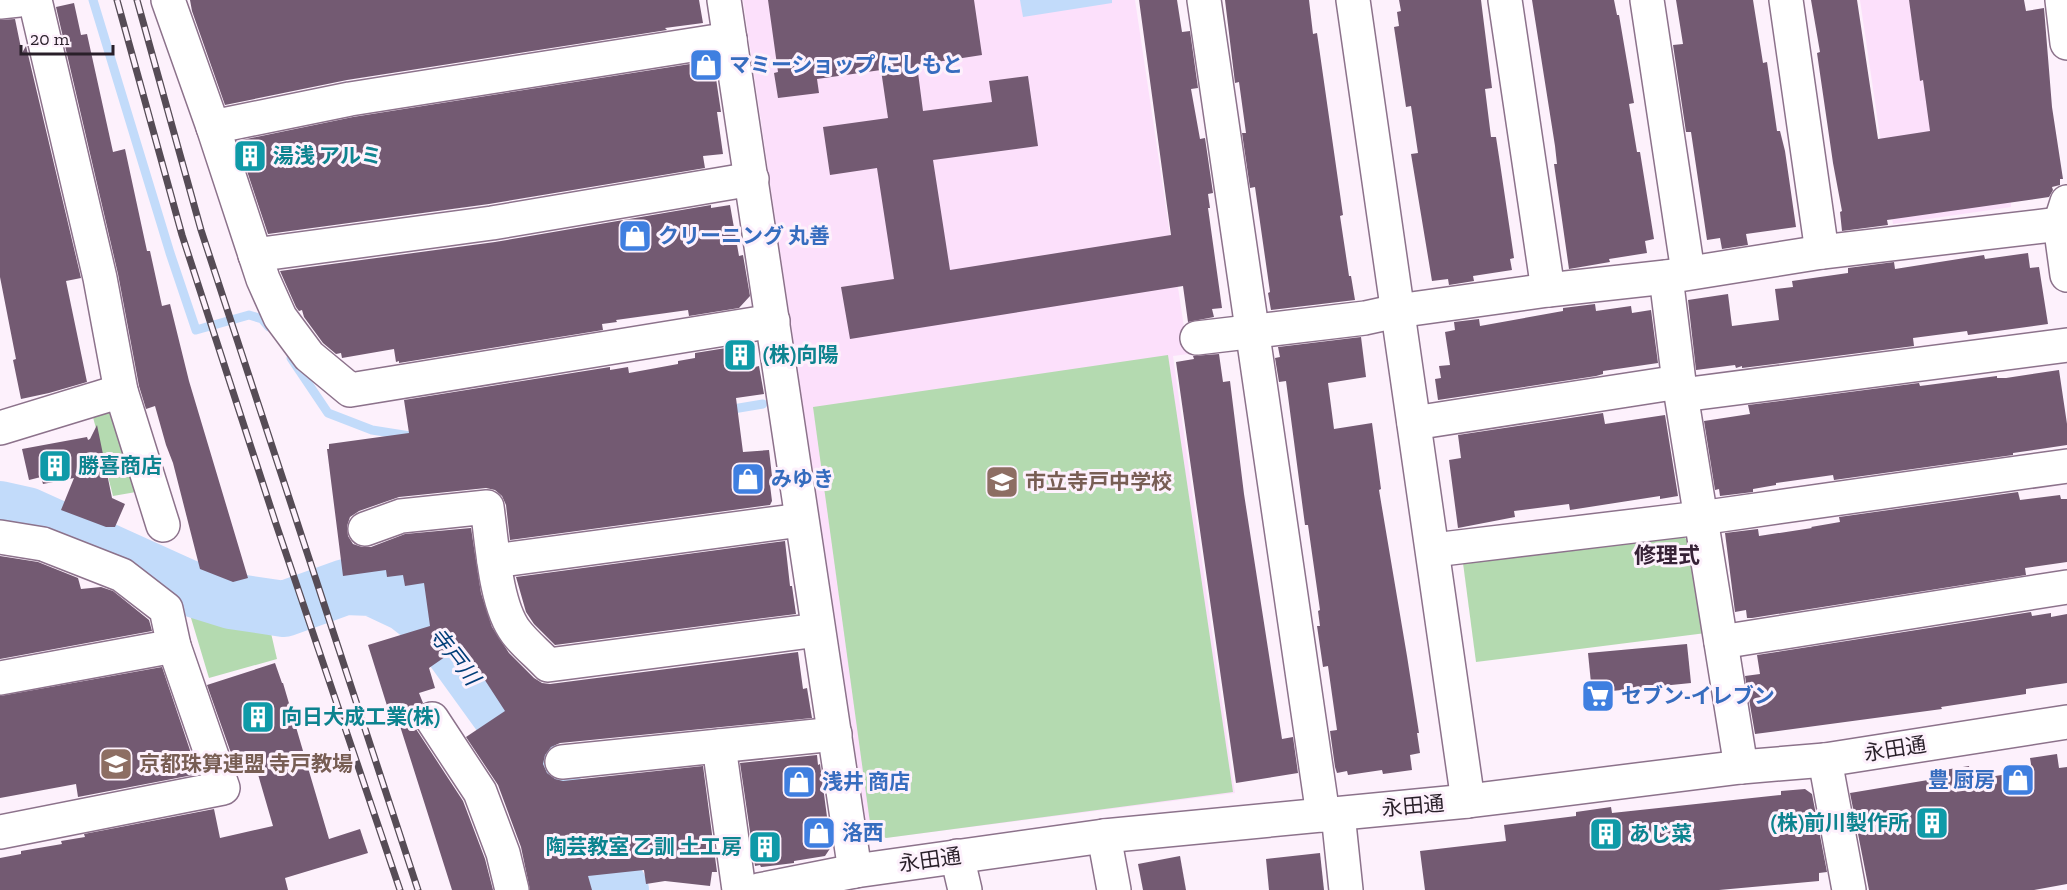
<svg xmlns="http://www.w3.org/2000/svg" width="2067" height="890" font-family="'Zilla Slab','Noto Sans JP',serif">
<rect width="100%" height="100%" fill="#fdf1fc"/>
<g fill="#fce0fb">
<path d="M743 0H1135L1188 354 1173 356 1235 793 885 838 867 828 797 366Z"/>
<path d="M1860 0H1990L2011 194V207L1893 224Z"/>
</g>
<g fill="#b4dab0">
<path d="M1168 355 1233 792 886 838 871 830 813 407Z"/>
<path d="M114 406 136 492 113 496 92 413Z"/>
<path d="M1677 533 1691 542 1706 633 1476 662 1463 563Z"/>
<path d="M185 598 229 615 268 620 277 659 209 678Z"/>
</g>
<path fill="#c2dbfa" d="M1020 0H1112V3L1023 17Z"/>
<g fill="none" stroke-linecap="round" stroke-linejoin="round">
<g stroke="#c2dbfa" stroke-width="9">
<path d="M93 0 170 253 196 330 249 315 262 319 269 327"/>
<path d="M291 358 328 413 372 430 410 436"/>
<path d="M727 410 763 404"/>
</g>
<path stroke="#c2dbfa" stroke-width="56" d="M0 509 27 515 186 587 231 601 284 609 345 587 372 588 406 604 438 629 573 816 607 865 621 890"/>
</g>
<g fill="#735a72">
<path d="M190 0H699L703 23 665 28 667 30 347 80 225 105 192 11Z"/>
<path d="M768 0H974L982 55 917 65 923 111 992 102 989 81 1028 76 1038 146 933 160 950 270 1171 235 1139 0H1177L1182 32 1190 31 1198 88 1191 89 1200 139 1205 138 1213 193 1208 194 1210 208H1208L1222 308 1212 309 1214 317 1188 322 1183 286 850 339 841 287 894 279 877 168 830 175 823 127 888 118 881 70 817 79 819 93 778 98 774 73 778 72Z"/>
<path d="M1225 0H1309L1313 34 1317 33 1343 215 1340 216 1349 276H1351L1355 300 1271 310 1268 293 1270 292 1255 187 1250 188 1242 133H1246L1239 82 1235 83Z"/>
<path d="M1399 0H1481L1492 88 1485 89 1491 137H1496L1501 170 1514 258 1510 259 1512 270 1473 276 1474 281 1449 285 1448 279 1432 281 1411 154 1418 153 1411 106 1406 107 1394 27 1399 26 1397 12 1401 11Z"/>
<path d="M1532 0H1614L1617 15H1619L1634 103 1629 104 1637 152H1640L1654 239 1645 241 1647 253 1609 259 1610 262 1569 269 1554 164H1557L1555 146Z"/>
<path d="M1676 0H1753L1763 63 1767 62 1777 131H1780L1785 151 1796 227 1746 234 1748 245 1722 249 1720 238 1707 240 1691 132H1686L1673 45 1683 44Z"/>
<path d="M1811 0H1857L1878 139 1930 131 1923 80 1920 81 1909 0H2024L2026 11 2044 8 2052 107 2063 179H2060V185L2052 187 2053 190 2049 197 1887 220 1888 225 1842 231 1840 212 1842 211 1833 163 1817 53 1820 52Z"/>
<path d="M74 3 81 35 87 34 113 152 125 149 147 251H150L162 306 170 304 189 381 248 578 233 582 200 569 173 463 166 445 155 406 146 409 139 386 118 274 56 7Z"/>
<path d="M15 19 22 53 26 46 81 278 66 281 87 382 49 393 21 399 13 360 16 359 0 277V20Z"/>
<path d="M709 61 714 65 721 112H717L723 154 703 156 705 168 489 204 268 234 237 141 353 117Z"/>
<path d="M711 205V208L730 205 739 256 743 255 750 296 739 308 689 316 688 310 616 320 617 322 602 324 603 330 399 363V361L396 362 394 349 342 358 341 353 336 354 323 343 304 317 302 310 299 311 296 307 280 271 495 242Z"/>
<path d="M2028 253 2030 268 2039 267 2048 324 1968 335 1967 331 1913 338 1914 346 1742 368V366L1736 368 1735 365 1696 370 1688 300 1728 294 1732 326 1779 320 1775 289 1793 287 1792 281 1848 273V268L1894 262 1895 269 1984 255 1985 259Z"/>
<path d="M1595 304 1596 311 1631 306 1632 313 1651 310 1658 363 1603 371V374L1596 376 1438 400 1435 379 1441 378 1439 366 1450 365 1445 332 1455 330 1454 322 1479 319 1480 326 1563 311V308Z"/>
<path d="M1361 337 1366 377 1328 383 1334 429 1372 423 1381 489 1379 490 1407 656 1419 733H1417L1420 753 1410 755 1412 770 1383 774 1382 770 1348 775 1347 771 1337 773 1335 767 1330 731 1337 730 1328 666 1323 667 1317 626H1320L1318 611 1320 610 1308 525H1305L1286 381 1279 382 1275 358 1280 357 1278 347Z"/>
<path d="M751 344 755 367 759 366 764 394 736 398 743 452 769 450 773 485H770L772 501 770 505 510 540 506 505 502 496 495 490 486 488 399 497 359 511 350 517 347 526 348 536 353 544 362 547H371L405 534 471 528 481 593 492 627 509 653 534 678 542 683 550 684 798 652 803 689 807 688 812 718 560 743 551 747 545 755 543 764 547 773 555 779 563 781 703 766 717 872H712L710 886 665 881 646 884 644 870 588 876 592 890H530L521 847 498 785 466 737 505 711 462 645 429 668 435 688 419 693 423 703 416 710 413 720 416 729 463 801 485 859 493 890H452L400 726 394 728 368 645 430 626 424 583 405 586 403 575 387 577 386 570 343 576 327 449H329V444L409 433 404 400 610 367V370L628 367 629 373 678 364V361L695 358V353Z"/>
<path d="M1219 354 1223 382 1230 381 1244 494 1282 739 1293 737 1298 773 1236 783 1176 362 1194 359 1193 356Z"/>
<path d="M2059 370 2067 424V445L2013 453V455L1834 480 1833 475 1776 483V485L1753 489V492L1720 496 1719 489 1715 490 1704 421 1750 414 1748 405 1919 383 1920 386 1997 376V378H2006Z"/>
<path d="M1603 413 1605 424 1665 415 1678 496 1660 499V496L1570 510 1569 504 1514 511 1515 517 1458 528 1449 460 1461 458 1458 435Z"/>
<path d="M97 425 112 498 125 504 115 527H106L61 510 74 478 43 484 41 477 29 480 22 449 87 437 88 440 90 439Z"/>
<path d="M2018 492 2020 500 2060 495 2061 499H2067V562L2025 568 2026 575 1752 618H1747L1746 610 1735 612 1725 533 1758 529 1759 536 1812 528 1811 527 1840 522 1839 517Z"/>
<path d="M785 541 790 586H792L796 614 555 645 534 624 526 612 516 577Z"/>
<path d="M0 556 38 562 78 578 81 589 101 587 113 591 149 620 152 631 0 659Z"/>
<path d="M2031 612 2032 616 2051 613V617L2067 614V683L2026 689V694L1941 707 1942 709 1755 734 1745 676 1760 674 1757 655Z"/>
<path d="M1687 644 1691 683 1592 693 1588 653Z"/>
<path d="M275 663 282 683H283L329 839 360 829 368 853 285 878 288 890H0V858L21 854V851L62 844 61 841 85 837 84 834 214 809 220 838 273 826 255 764 237 770 207 685Z"/>
<path d="M162 667 198 774 78 797 76 784 0 798V696Z"/>
<path d="M2057 754 2059 768 2067 767V884L2034 890H1869L1850 793 1946 777 1944 770 1969 766 1971 780 2032 770 2030 758Z"/>
<path d="M817 755 818 765 820 764 831 847 825 856 794 861V863L761 867 760 865 755 866 740 763Z"/>
<path d="M1805 789 1812 794 1827 872 1819 873V881L1719 890H1425L1420 851 1506 841 1504 825 1576 816V812L1611 807 1612 813 1781 795V791Z"/>
<path d="M1320 853 1324 890H1269L1266 859Z"/>
<path d="M1180 856 1186 890H1143L1138 864Z"/>
</g>
<g fill="none" stroke-linecap="round" stroke-linejoin="round">
<defs>
<g id="street">
<path d="M35 0 100 278 121 391 163 525"/>
<path d="M168 0 213 127 263 279 280 317 309 356 350 390 773 321"/>
<path d="M724 0 855 871"/>
<path d="M1204 0 1323 815"/>
<path d="M1353 0 1468 801"/>
<path d="M1505 0 1548 290"/>
<path d="M1647 0 1688 272"/>
<path d="M1786 0 1822 252"/>
<path d="M2062 0 2067 43"/>
<path d="M0 2 19 0"/>
<path d="M213 127 350 99 730 39"/>
<path d="M2067 202 2060 224 2067 275"/>
<path d="M255 255 492 223 752 179"/>
<path d="M1666 277 1679 382 1741 767"/>
<path d="M1197 338 1365 318 1397 311 1548 290 1666 277 1822 252 2060 224"/>
<path d="M1682 395 2067 345"/>
<path d="M1414 423 1679 382"/>
<path d="M0 428 121 391"/>
<path d="M365 529 401 516 487 507C492 541 495 605 516 632 525 644 538 654 548 665L818 630"/>
<path d="M0 537 43 544 122 575 166 609 174 646 223 788 0 832"/>
<path d="M1434 550 1700 518 2067 466"/>
<path d="M494 561 801 520"/>
<path d="M1721 642 2067 587"/>
<path d="M0 678 174 646"/>
<path d="M432 719 480 792 503 853 512 890"/>
<path d="M719 746 739 890"/>
<path d="M1825 760 1849 890"/>
<path d="M562 762 835 734"/>
<path d="M1338 814 1346 890"/>
<path d="M1104 836 1114 890"/>
<path d="M957 856 965 890"/>
<path d="M759 890 855 871 1104 836 1468 801 1741 767 1825 760 2067 722"/>
</g>
</defs>
<use href="#street" stroke="#8c728b" stroke-width="36"/>
<use href="#street" stroke="#fff" stroke-width="33"/>
<defs>
<g id="rail">
<path d="M117 0 182 235 275 521 400 890"/>
<path d="M137 0 201 230 418 890"/>
</g>
</defs>
<use href="#rail" stroke="#564c56" stroke-width="7"/>
<use href="#rail" stroke="#fdf1fc" stroke-width="4.5" stroke-dasharray="14" stroke-linecap="butt"/>
</g>
<defs>
<symbol id="shop-square" viewBox="-11 -11 22 22"><rect x="-9" y="-9" width="18" height="18" rx="4" fill="#3f7fe0" stroke="#fdf1fc"/><path d="M-5-2.5h2.3a2.7 3.5 0 0 1 5.4 0H5L5.5 6h-11ZM-1.5-2.5h3a1.5 2.3 0 0 0-3 0Z" fill="#fff"/></symbol>
<symbol id="building-square" viewBox="-11 -11 22 22"><rect x="-9" y="-9" width="18" height="18" rx="4" fill="#0f9aa8" stroke="#fdf1fc"/><path d="M-4-6H4V6H1V3H-1V6H-4ZM-2.5-4.3h1.7v1.8h-1.7ZM.8-4.3h1.7v1.8H.8ZM-2.5-1h1.7V.8h-1.7ZM.8-1h1.7V.8H.8Z" fill="#fff"/></symbol>
<symbol id="school-square" viewBox="-11 -11 22 22"><rect x="-9" y="-9" width="18" height="18" rx="4" fill="#8d6e63" stroke="#fdf1fc"/><path d="M0-5L7-2L0 1L-7-2ZM-4 1L0 2.5L4 1V4Q0 6-4 4Z" fill="#fff"/></symbol>
<symbol id="supermarket-square" viewBox="-11 -11 22 22"><rect x="-9" y="-9" width="18" height="18" rx="4" fill="#3f7fe0" stroke="#fdf1fc"/><path d="M-6-5.5h2.5l.6 2H6L4.5 2H-2.5L-4.4-4H-6ZM-1.5 3.2a1.3 1.3 0 1 0 .1 0ZM3 3.2a1.3 1.3 0 1 0 .1 0Z" fill="#fff"/></symbol>
</defs>
<g fill-rule="evenodd">
<use href="#shop-square" x="687" y="46" width="38" height="38"/>
<use href="#building-square" x="231" y="137" width="38" height="38"/>
<use href="#shop-square" x="616" y="217" width="38" height="38"/>
<use href="#building-square" x="721" y="336" width="38" height="38"/>
<use href="#building-square" x="36" y="447" width="38" height="38"/>
<use href="#shop-square" x="729" y="460" width="38" height="38"/>
<use href="#school-square" x="983" y="463" width="38" height="38"/>
<use href="#supermarket-square" x="1579" y="677" width="38" height="38"/>
<use href="#building-square" x="239" y="698" width="38" height="38"/>
<use href="#school-square" x="97" y="745" width="38" height="38"/>
<use href="#shop-square" x="1999" y="761" width="38" height="38"/>
<use href="#shop-square" x="780" y="763" width="38" height="38"/>
<use href="#building-square" x="1913" y="804" width="38" height="38"/>
<use href="#shop-square" x="800" y="814" width="38" height="38"/>
<use href="#building-square" x="1587" y="815" width="38" height="38"/>
<use href="#building-square" x="746" y="828" width="38" height="38"/>
</g>
<g text-anchor="middle" stroke-width="6" stroke-linejoin="round" paint-order="stroke">
<g font-size="21" font-weight="bold" fill="#366cbe" stroke="#fdf1fc" text-anchor="start">
<text x="729" y="72">マミーショップ にしもと</text>
<text x="658" y="243">クリーニング 丸善</text>
<text x="771" y="486">みゆき</text>
<text x="1621" y="703">セブン-イレブン</text>
<text x="1995" y="787" text-anchor="end">豊 厨房</text>
<text x="822" y="789">浅井 商店</text>
<text x="842" y="840">洛西</text>
</g>
<g font-size="21" font-weight="bold" fill="#0d838f" stroke="#fdf1fc" text-anchor="start">
<text x="273" y="163">湯浅 アルミ</text>
<text x="763" y="362">(株)向陽</text>
<text x="78" y="473">勝喜商店</text>
<text x="281" y="724">向日大成工業(株)</text>
<text x="1909" y="830" text-anchor="end">(株)前川製作所</text>
<text x="1629" y="841">あじ菜</text>
<text x="742" y="854" text-anchor="end">陶芸教室 乙訓 土工房</text>
</g>
<g font-size="21" font-weight="bold" fill="#785e54" stroke="#fdf1fc" text-anchor="start">
<text x="1025" y="489">市立寺戸中学校</text>
<text x="139" y="771">京都珠算連盟 寺戸教場</text>
</g>
<g font-size="21" fill="#291f29" stroke="#fdf1fc">
<text transform="translate(1895 749) rotate(-9)" y="7">永田通</text>
<text transform="translate(1413 806) rotate(-5)" y="7">永田通</text>
<text transform="translate(930 860) rotate(-8)" y="7">永田通</text>
</g>
<g font-size="22" font-weight="bold" fill="#362136" stroke="#fdf1fc">
<text x="1667" y="563">修理式</text>
</g>
<g font-size="22" font-style="italic" fill="#013e79" stroke="#fdf1fc">
<text transform="translate(455 656) rotate(52)" y="8">寺戸川</text>
</g>
</g>
<path d="M21 45v9h92v-9" fill="none" stroke="#291f29" stroke-width="3"/>
<text x="30" y="45" font-size="18" fill="#291f29" stroke="#fdf1fc" stroke-width="4.5" paint-order="stroke">20 m</text>
</svg>
